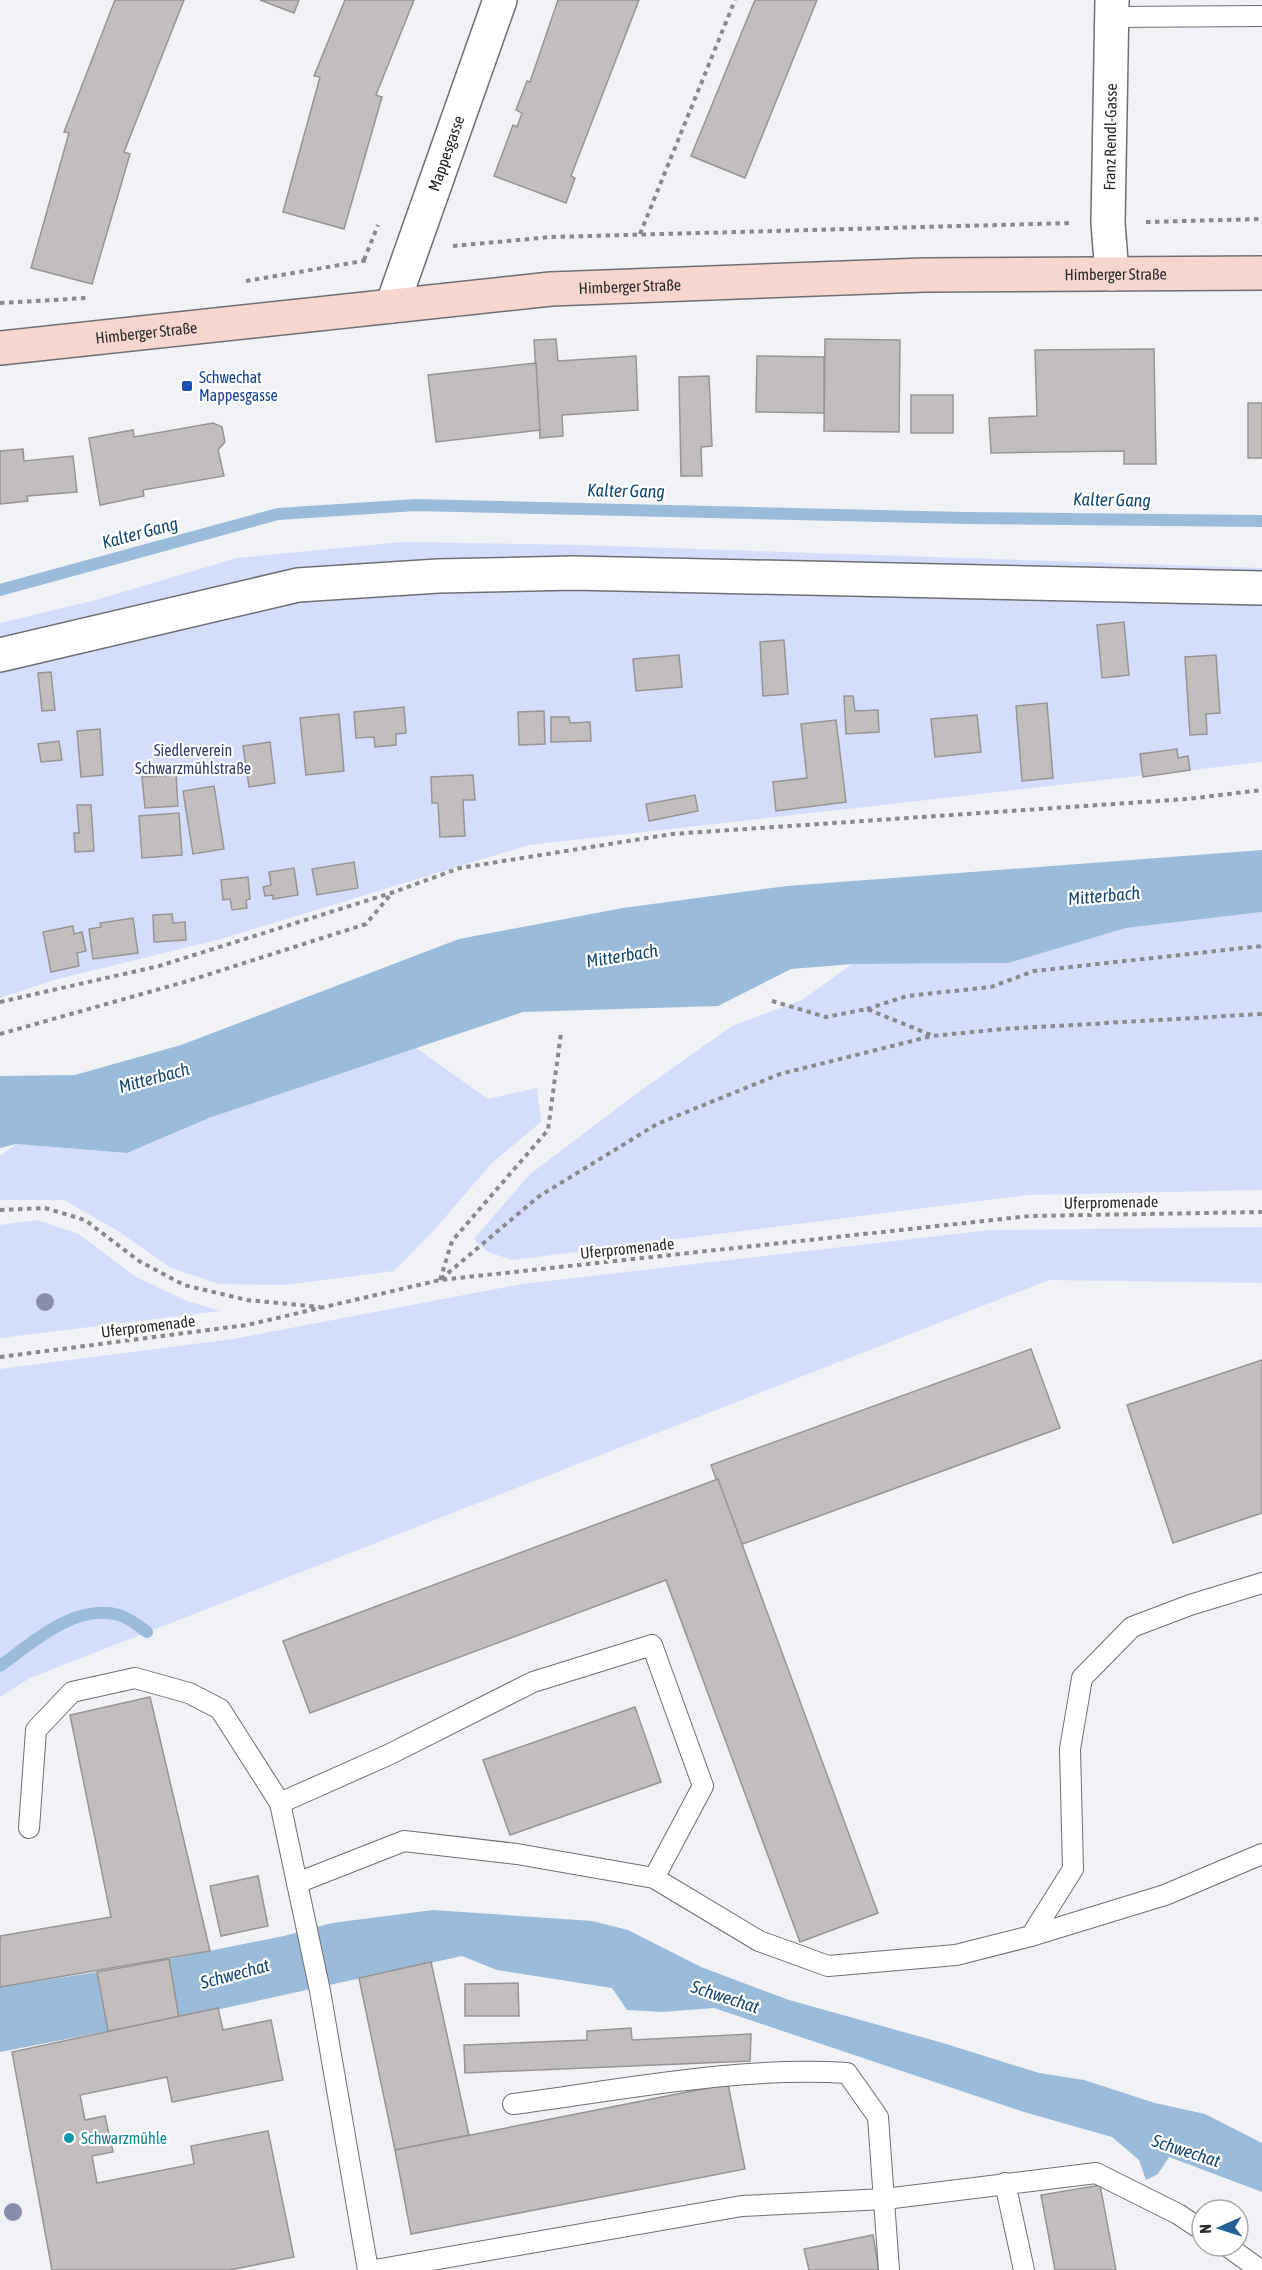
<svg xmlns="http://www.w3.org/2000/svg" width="1262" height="2270" font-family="'Asap Condensed',sans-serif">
<rect width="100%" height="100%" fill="#f1f2f5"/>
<g fill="#d5ddfd">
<path d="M402 542 580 545 1262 568V762L529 845 221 939 54 980 0 998V623L96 600 237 558Z"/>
<path d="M1262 912V1190L1027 1195 512 1260 488 1252 474 1239 529 1175 640 1091 732 1026 802 1000 852 964 1008 963 1126 928Z"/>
<path d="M416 1048 488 1099 537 1088 541 1122 492 1163 434 1230 394 1271 285 1285 219 1284 171 1268 118 1231 64 1200H0V1156L16 1144 127 1153 209 1118Z"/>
<path d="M37 1220 79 1234 136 1277 187 1301 220 1311 0 1338V1225Z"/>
<path d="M1262 1227V1283L1049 1280 30 1678 0 1697V1369L233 1339 522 1284 990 1230Z"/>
</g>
<g fill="#9abbda">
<path d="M1262 850V912L1126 928 1008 963 852 964 791 969 718 1006 523 1012 209 1118 127 1153 16 1144 0 1148V1076L75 1075 181 1045 459 939 623 908 787 886Z"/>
<path d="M433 1910 592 1921 628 1930 701 1967 789 2000 943 2043 1039 2073 1084 2080 1155 2103 1205 2114 1262 2143V2192L1169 2157 1158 2174 1146 2180 1139 2160 1112 2137 1024 2112 714 2008 662 2012 627 2010 612 1988 497 1970 462 1956 179 2018 169 1959 284 1936 332 1923Z"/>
<path d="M97 1972 108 2031 0 2052V1987Z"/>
</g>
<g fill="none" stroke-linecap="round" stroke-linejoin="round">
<g stroke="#9abbda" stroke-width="12">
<path d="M0 590 278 514 416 505 965 518 1262 521"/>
<path d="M0 1666C33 1642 75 1603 119 1615 129 1618 139 1626 147 1632"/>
</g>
</g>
<g fill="#c1bebd" stroke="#979493" stroke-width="1.5">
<path d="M115 0H184L124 152 130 154 92 284 31 268 69 133 64 132Z"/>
<path d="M260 0H299L294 13Z"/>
<path d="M345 0H414L376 95 382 97 344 229 283 212 320 77 314 76Z"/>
<path d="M558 0H639L571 176 575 178 566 203 494 176 513 125 517 127 522 113 516 110 527 81 530 82Z"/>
<path d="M755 0H817L745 178 691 156Z"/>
<path d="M556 339 558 361 636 356 638 410 562 415 563 436 540 438 534 340Z"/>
<path d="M825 339 900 340 899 432 824 431Z"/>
<path d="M1154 349 1156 464H1124V451L991 453 989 418 1037 416 1035 350Z"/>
<path d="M757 356 824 357V413L756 412Z"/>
<path d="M536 363 540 430 436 442 428 375Z"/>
<path d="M709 376 712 446 701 447 702 476H681L679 377Z"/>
<rect x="911" y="395" width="42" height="38"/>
<rect x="1248" y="403" width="14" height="55"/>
<path d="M213 423 222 427 225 442 218 450 224 476 143 490 144 496 100 505 89 438 133 430 134 437Z"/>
<path d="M23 449 24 461 73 456 77 492 27 496 28 501 0 504V451Z"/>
<path d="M1124 622 1129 675 1102 678 1097 625Z"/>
<path d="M784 640 788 694 763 696 760 642Z"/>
<path d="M679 655 682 687 636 691 633 659Z"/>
<path d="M1216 655 1220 713 1206 714 1207 734 1190 735 1185 657Z"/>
<path d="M51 672 55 710 42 711 38 673Z"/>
<path d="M844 696H853L855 711 878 710 879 732 846 734Z"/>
<path d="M1047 703 1053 778 1022 781 1016 706Z"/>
<path d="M404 707 406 733 396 734V745L375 747 374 737 356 738 354 712Z"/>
<path d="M544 711 545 744 519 745 518 712Z"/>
<path d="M339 714 344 771 306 775 300 718Z"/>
<path d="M977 715 981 752 935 757 931 719Z"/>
<path d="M551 717H569L570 723 590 722 591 741 551 742Z"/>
<path d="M836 720 846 802 776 811 773 782 807 778 801 724Z"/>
<path d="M100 729 103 775 81 777 77 731Z"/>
<path d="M59 741 62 760 41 762 38 744Z"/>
<path d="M270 742 275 783 249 787 243 746Z"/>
<path d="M1177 749 1178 758 1188 756 1190 770 1143 777 1140 754Z"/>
<path d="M176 775 178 806 145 808 142 777Z"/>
<path d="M473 775 475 800H463L465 836 440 837 438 803H432L431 777Z"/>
<path d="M214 786 224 849 193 854 183 791Z"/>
<path d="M695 795 698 811 649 821 646 804Z"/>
<path d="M77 805H91L94 851 75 852 74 833H79Z"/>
<path d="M179 813 182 855 142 858 139 816Z"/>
<path d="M354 862 358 888 317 895 312 869Z"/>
<path d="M294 868 298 895 273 899V895L265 896 263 887 271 885 269 872Z"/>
<path d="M248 877 250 899 246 900 247 908 232 910 230 899 223 900 221 880Z"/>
<path d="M172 914 173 923 185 922 186 940 154 942 153 915Z"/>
<path d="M133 918 138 953 93 959 89 929 101 927 100 923Z"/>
<path d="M73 926 74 934 82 932 86 951 77 953 79 966 51 972 43 932Z"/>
<path d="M1031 1349 1060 1428 740 1545 711 1465Z"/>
<path d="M1262 1360V1513L1173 1543 1127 1405Z"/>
<path d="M718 1479 878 1913 800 1942 666 1580 310 1713 283 1641Z"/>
<path d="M150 1697 210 1951 0 1987V1936L111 1917 70 1715Z"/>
<path d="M635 1707 661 1782 510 1835 483 1760Z"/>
<path d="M258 1876 268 1926 221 1936 210 1886Z"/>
<path d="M169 1959 179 2018 108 2031 97 1972Z"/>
<path d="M431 1962 469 2135 395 2150 359 1978Z"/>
<path d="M518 1983 519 2016H465V1984Z"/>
<path d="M218 2008 223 2030 271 2020 283 2080 172 2102 167 2077 80 2095 85 2120 105 2116 113 2152 92 2156 97 2183 194 2164 191 2146 268 2131 294 2257 230 2270H52L12 2052Z"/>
<path d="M631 2028 632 2040 751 2034 750 2061 465 2073 464 2045 587 2040V2031Z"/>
<path d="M728 2084 745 2169 411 2234 395 2150Z"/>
<path d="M1100 2185 1116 2270H1055L1041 2195Z"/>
<path d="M873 2235 879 2270H809L804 2249Z"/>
</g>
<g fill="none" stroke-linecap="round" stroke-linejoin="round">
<defs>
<g id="lane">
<path d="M1112 17 1261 16"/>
<path d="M280 1803 388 1755 533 1682 652 1645 703 1786 654 1878"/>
<path d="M29 1828 36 1730 72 1692 135 1678 189 1693 220 1709 280 1803 320 1991 368 2270"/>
<path d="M297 1883 404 1841 517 1854 654 1878 759 1941 828 1966 956 1955 1031 1936 1073 1869 1070 1749 1082 1678 1132 1627 1190 1605 1262 1583"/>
<path d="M1031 1936 1165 1895 1262 1854"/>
<path d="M513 2104C621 2090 739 2066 847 2073L878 2117 889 2270"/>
<path d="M1005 2183 1024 2270"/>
<path d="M1227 2246 1260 2270"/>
<path d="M375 2270 742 2206 885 2199 1096 2173 1178 2214 1202 2230"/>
</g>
<g id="street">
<path d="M1112 0 1108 223 1112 274"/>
<path id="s1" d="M392 306 500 0"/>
<path d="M0 655 298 585 438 576 573 573 1262 588"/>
</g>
<g id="secondary">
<path id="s2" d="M0 348 551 289 924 275 1262 273"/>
</g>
</defs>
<use href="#lane" stroke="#6e6f72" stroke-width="22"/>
<use href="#street" stroke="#6e6f72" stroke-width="36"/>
<use href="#secondary" stroke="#6e6f72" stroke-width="36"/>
<g stroke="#88898b" stroke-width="4" stroke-dasharray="4.5 4.5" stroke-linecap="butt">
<path d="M1146 222 1262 219"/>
<path d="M640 234 735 0"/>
<path d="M453 246 551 237 1072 223"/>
<path d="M364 260 378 225"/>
<path d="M246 281 369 260"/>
<path d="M0 303 87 298"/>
<path d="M772 1001 826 1017 867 1009 931 1035"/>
<path d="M0 1002 159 966 391 893 460 868 672 834 1187 799 1262 790"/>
<path d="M867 1009 907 996 991 987 1034 971 1262 946"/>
<path d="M0 1034 188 981 366 924 391 894"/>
<path d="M0 1210 45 1208 85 1220 139 1261 184 1285 247 1300 320 1307"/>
<path d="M441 1279 538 1197 657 1124 780 1074 932 1036 1003 1029 1262 1014"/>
<path d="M440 1280 452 1241 548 1130 561 1033"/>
<path d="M0 1357 247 1325 440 1280 1030 1216 1262 1212"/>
</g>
<use href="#lane" stroke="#fff" stroke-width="20"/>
<use href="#street" stroke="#fff" stroke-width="33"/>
<use href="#secondary" stroke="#f6d6cf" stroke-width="33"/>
</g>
<g fill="#888dab">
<circle cx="45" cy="1302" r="9"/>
<circle cx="13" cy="2212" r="9"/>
</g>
<rect fill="#1a4fb4" stroke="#fff" stroke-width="2" x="181" y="380" width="12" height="12" rx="3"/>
<circle fill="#0f9aa8" stroke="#fff" stroke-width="2" cx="69" cy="2138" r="6"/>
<g text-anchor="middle" stroke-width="4.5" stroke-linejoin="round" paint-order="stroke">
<g font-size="16" fill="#2b2b2c" stroke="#fff">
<text transform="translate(1110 137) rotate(-89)" y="6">Franz Rendl-Gasse</text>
<text dy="6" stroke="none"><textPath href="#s1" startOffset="162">Mappesgasse</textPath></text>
<text dy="6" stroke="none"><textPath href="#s2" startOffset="1119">Himberger Straße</textPath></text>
<text dy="6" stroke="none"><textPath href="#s2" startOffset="633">Himberger Straße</textPath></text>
<text dy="6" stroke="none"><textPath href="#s2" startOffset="147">Himberger Straße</textPath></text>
<text transform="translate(1111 1202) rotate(-1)" y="6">Uferpromenade</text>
<text transform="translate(627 1248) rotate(-6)" y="6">Uferpromenade</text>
<text transform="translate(148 1326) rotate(-7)" y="6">Uferpromenade</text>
</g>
<g font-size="16" fill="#164399" stroke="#fff" text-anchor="start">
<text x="199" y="383">Schwechat<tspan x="199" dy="18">Mappesgasse</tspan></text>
</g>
<g font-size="16" fill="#323b6e" stroke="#fff">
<text x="193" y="756">Siedlerverein<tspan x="193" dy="18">Schwarzmühlstraße</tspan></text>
</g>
<g font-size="16" fill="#0d838f" stroke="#fff" text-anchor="start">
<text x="81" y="2144">Schwarzmühle</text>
</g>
<g font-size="18" font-style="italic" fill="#144770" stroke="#fff">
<text transform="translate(626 491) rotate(1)" y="6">Kalter Gang</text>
<text transform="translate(1112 500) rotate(1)" y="6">Kalter Gang</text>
<text transform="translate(140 533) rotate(-15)" y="6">Kalter Gang</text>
<text transform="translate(1104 896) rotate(-5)" y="6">Mitterbach</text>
<text transform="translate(622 956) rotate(-9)" y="6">Mitterbach</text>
<text transform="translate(154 1078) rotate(-15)" y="6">Mitterbach</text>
<text transform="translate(235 1974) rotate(-15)" y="6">Schwechat</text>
<text transform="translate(725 1997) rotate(18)" y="6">Schwechat</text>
<text transform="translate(1186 2151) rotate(18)" y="6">Schwechat</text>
</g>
</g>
<g transform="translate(1220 2228) rotate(267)"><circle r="28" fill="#ffffff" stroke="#aaaaab" stroke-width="1.5"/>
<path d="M0-4.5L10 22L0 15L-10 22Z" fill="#255f97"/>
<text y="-9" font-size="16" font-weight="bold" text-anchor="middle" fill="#2b2b2c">N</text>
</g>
</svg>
